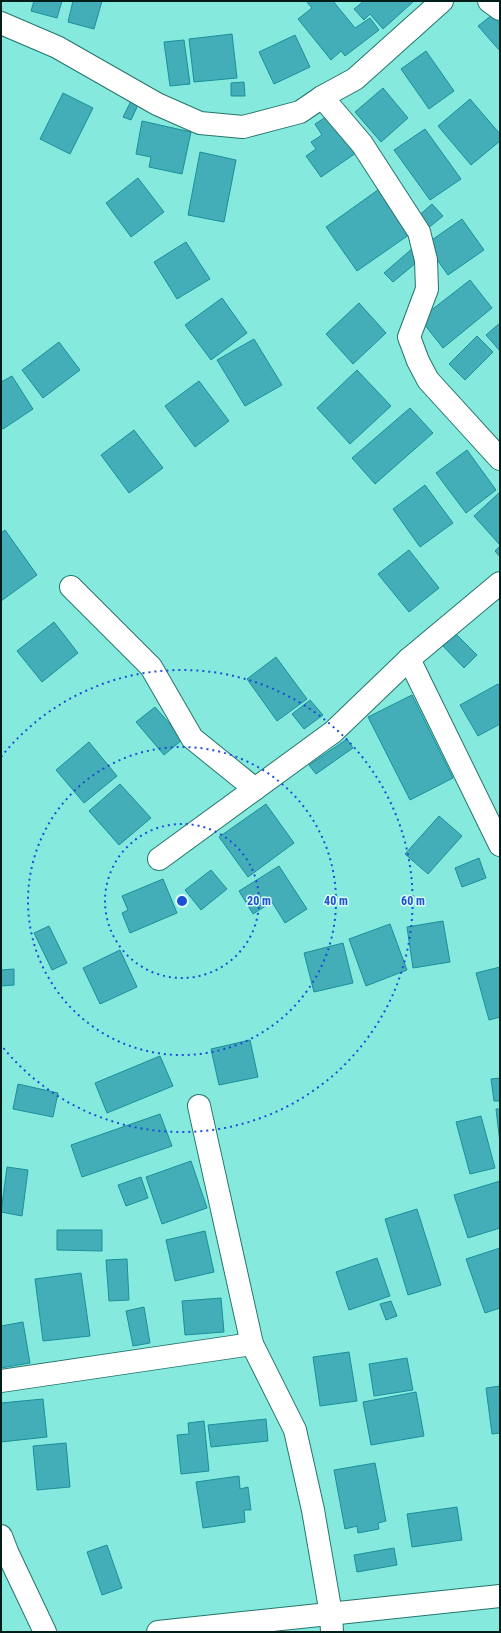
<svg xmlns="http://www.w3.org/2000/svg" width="501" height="1633" font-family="'Roboto Condensed',sans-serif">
<rect width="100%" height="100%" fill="#85eadd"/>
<g fill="#43adb8" stroke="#1a909b">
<path d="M34 1H62L57 18 31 11Z"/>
<path d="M73 1H102L94 29 68 22Z"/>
<path d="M306 1H333L355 28 370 18 379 30 345 56 341 51 331 60 298 19 312 8Z"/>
<path d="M364 1H414L383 29 370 14 364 20 354 9Z"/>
<path d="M492 15 500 24V51L478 26Z"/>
<path d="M232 34 237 78 194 82 189 39Z"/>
<path d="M295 35 310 67 274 84 259 52Z"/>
<path d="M184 40 190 84 170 86 164 42Z"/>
<path d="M426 51 454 91 429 109 401 69Z"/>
<path d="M244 82 245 96H231V83Z"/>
<path d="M383 88 408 118 381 142 355 112Z"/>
<path d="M63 93 93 108 70 154 40 139Z"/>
<path d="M470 99 500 134V141L471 165 438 126Z"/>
<path d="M131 101 138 105 131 120 123 117Z"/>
<path d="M329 115 356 153 321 177 306 156 316 149 311 142 322 135 315 124Z"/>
<path d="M142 121 191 132 182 174 149 167 151 157 136 154Z"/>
<path d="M425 129 461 179 430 200 394 150Z"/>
<path d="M200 152 236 160 224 222 188 215Z"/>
<path d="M138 178 164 212 131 237 106 203Z"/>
<path d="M382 187 413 232 357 271 326 227Z"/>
<path d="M432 204 443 216 427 229 416 218Z"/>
<path d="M462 219 484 250 448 275 426 244Z"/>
<path d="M186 242 210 279 177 299 154 262Z"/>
<path d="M414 247 423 257 393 282 384 273Z"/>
<path d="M470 280 492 308 443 348 420 319Z"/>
<path d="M222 298 247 333 211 360 185 325Z"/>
<path d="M359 303 386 333 353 364 326 334Z"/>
<path d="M500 323V351L486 335Z"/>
<path d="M477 336 493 352 465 380 449 364Z"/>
<path d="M254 339 282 385 245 406 217 360Z"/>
<path d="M59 342 80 370 43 398 22 370Z"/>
<path d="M357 370 391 406 350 444 317 408Z"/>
<path d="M12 376 33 409 3 429 1 427V382Z"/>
<path d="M199 381 229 421 195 447 165 406Z"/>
<path d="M410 408 433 433 375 484 352 458Z"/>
<path d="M134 430 163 468 129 493 101 455Z"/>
<path d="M467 450 496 490 466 513 436 473Z"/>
<path d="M425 485 453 523 420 547 393 509Z"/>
<path d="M500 492V543L499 544 474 516Z"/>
<path d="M5 530 37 575 1 601V533Z"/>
<path d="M500 546V557L495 551Z"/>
<path d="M409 550 439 588 409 612 378 574Z"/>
<path d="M54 622 78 653 42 682 17 651Z"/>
<path d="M456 634 477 655 464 668 443 646Z"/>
<path d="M276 657 307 699 277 721 247 679Z"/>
<path d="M498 684 500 687V724L478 736 460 705Z"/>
<path d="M412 695 453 778 410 800 368 717Z"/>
<path d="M310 700 323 715 304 729 292 714Z"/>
<path d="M155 707 183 739 164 755 136 722Z"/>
<path d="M347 739 353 748 316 774 309 765Z"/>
<path d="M89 742 117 776 84 803 56 770Z"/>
<path d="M120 784 151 818 119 845 89 811Z"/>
<path d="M266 804 294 843 248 877 219 837Z"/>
<path d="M439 816 462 836 428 874 405 854Z"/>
<path d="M479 858 486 878 462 887 455 868Z"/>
<path d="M279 866 307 909 285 923 272 902 253 914 239 891Z"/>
<path d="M211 870 227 889 201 910 185 890Z"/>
<path d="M163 879 177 913 130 933 122 913 128 910 122 896Z"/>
<path d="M443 921 450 962 413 968 407 927Z"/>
<path d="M390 924 407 970 366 986 349 939Z"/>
<path d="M49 926 67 963 52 970 34 933Z"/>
<path d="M343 943 353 983 314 992 304 953Z"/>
<path d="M120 950 137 987 100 1004 83 968Z"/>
<path d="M500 967V1017L489 1020 476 973Z"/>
<path d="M14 969V985L1 986V970Z"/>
<path d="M250 1040 258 1077 219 1085 211 1049Z"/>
<path d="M160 1056 173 1086 107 1113 95 1083Z"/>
<path d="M500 1078V1101H494L491 1079Z"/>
<path d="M18 1084 58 1093 53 1117 13 1109Z"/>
<path d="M496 1109H500V1143Z"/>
<path d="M160 1114 172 1146 82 1177 71 1145Z"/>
<path d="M481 1116 495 1168 470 1174 456 1122Z"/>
<path d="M191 1161 207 1208 162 1224 146 1177Z"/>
<path d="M7 1167 28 1170 22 1216 1 1212Z"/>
<path d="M141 1177 148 1198 126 1206 118 1185Z"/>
<path d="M500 1181V1228L468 1238 454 1195Z"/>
<path d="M417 1209 441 1285 408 1295 385 1219Z"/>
<path d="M57 1230H102V1251L57 1250Z"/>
<path d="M205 1231 214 1272 175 1281 166 1240Z"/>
<path d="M500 1248V1308L485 1313 466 1259Z"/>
<path d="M377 1258 390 1296 349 1310 336 1272Z"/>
<path d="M127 1259 129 1300 109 1301 106 1260Z"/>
<path d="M81 1273 90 1336 43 1341 35 1279Z"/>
<path d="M221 1298 224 1332 185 1335 182 1301Z"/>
<path d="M391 1301 397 1316 386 1320 380 1304Z"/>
<path d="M144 1307 150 1343 133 1346 126 1311Z"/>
<path d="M23 1322 30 1363 1 1368V1326Z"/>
<path d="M349 1352 357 1401 320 1406 313 1357Z"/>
<path d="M407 1358 413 1390 374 1396 369 1364Z"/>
<path d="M500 1386V1433L492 1434 486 1388Z"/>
<path d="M416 1392 424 1436 371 1445 363 1402Z"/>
<path d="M43 1399 47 1437 1 1442V1403Z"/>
<path d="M266 1419 268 1441 211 1447 208 1425Z"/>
<path d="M204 1421 209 1471 181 1474 177 1435 189 1434 188 1423Z"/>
<path d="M66 1443 70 1487 37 1490 33 1446Z"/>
<path d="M375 1463 386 1521 378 1523 379 1529 358 1533 357 1526 345 1529 334 1470Z"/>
<path d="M239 1476 240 1489 248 1487 251 1510H244L245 1522 203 1528 196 1482Z"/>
<path d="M457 1507 462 1540 412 1547 407 1514Z"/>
<path d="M107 1545 122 1588 102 1595 87 1552Z"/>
<path d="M394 1548 397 1565 357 1572 354 1555Z"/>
</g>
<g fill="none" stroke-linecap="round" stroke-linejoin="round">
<defs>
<g id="minor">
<path d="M489 1 500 9"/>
<path d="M1 23 57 47 157 104 200 123 243 127 300 112 322 97 355 79 442 1"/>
<path d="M322 97 362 144 419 232 426 260 427 289 409 337 418 361 428 380 500 459"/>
<path d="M71 587 151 667 192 738 255 789"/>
<path d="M409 659 500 845"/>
<path d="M159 859 333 732 409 659 500 583"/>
<path d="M199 1106 252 1344"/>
<path d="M1 1381 252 1344 295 1430 313 1510 331 1614 332 1632"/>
<path d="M1 1536 8 1554 45 1632"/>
<path d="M158 1632 500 1596"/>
</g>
</defs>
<use href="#minor" stroke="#25756c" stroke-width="24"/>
<use href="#minor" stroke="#fff" stroke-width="22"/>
</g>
<g fill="none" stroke="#1d4ed8" stroke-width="2" stroke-dasharray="2 4">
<circle cx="182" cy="901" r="77"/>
<circle cx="182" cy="901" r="154"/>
<path d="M1 757A231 231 0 1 1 1 1045"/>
</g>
<circle cx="182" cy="901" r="6" fill="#1d4ed8" stroke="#dafff9" stroke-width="2"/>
<g font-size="12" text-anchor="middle" font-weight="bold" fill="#1d4ed8" stroke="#dafff9" stroke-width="3" stroke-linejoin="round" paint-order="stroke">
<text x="259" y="905">20 m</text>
<text x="336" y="905">40 m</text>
<text x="413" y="905">60 m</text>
</g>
<rect width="501" height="1633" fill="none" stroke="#001d19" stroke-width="4"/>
</svg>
